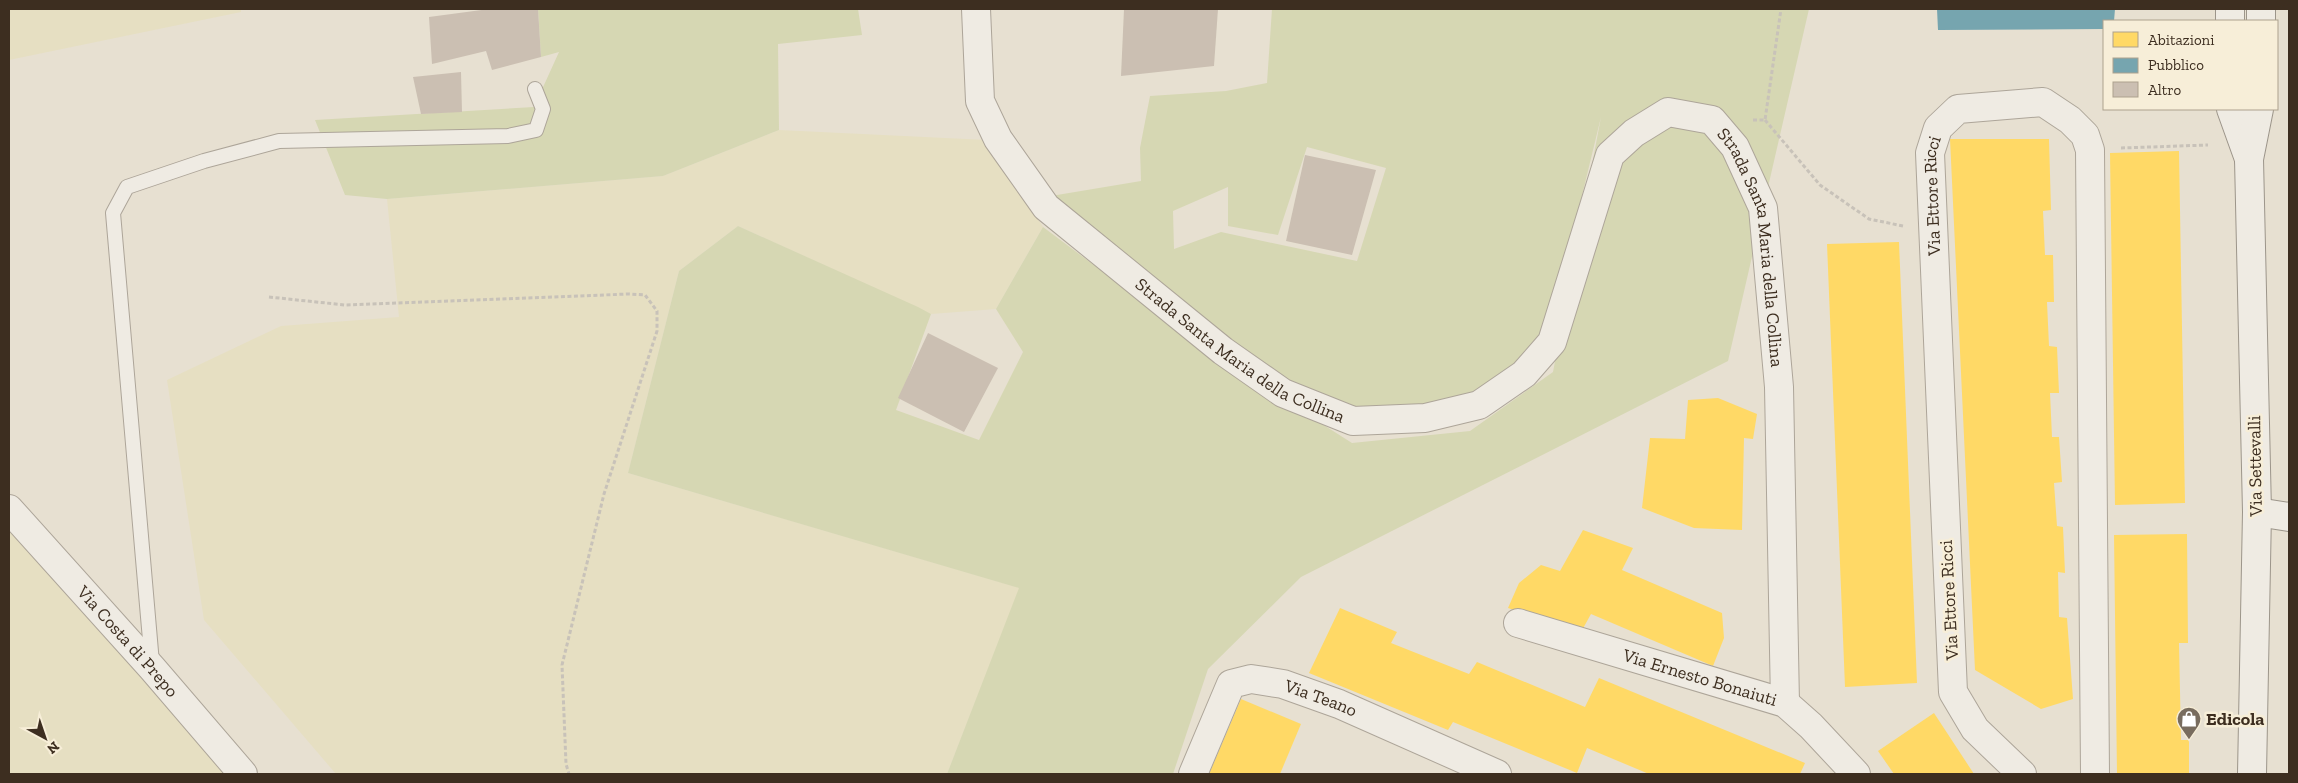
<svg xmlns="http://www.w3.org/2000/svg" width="2298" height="783" font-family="'Zilla Slab',serif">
<rect width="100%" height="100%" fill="#e7e0d1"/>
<g fill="#e6dfc2">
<path d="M9 9H241V12L9 60Z"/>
<path d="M779 130 987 140 1043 227 996 309 931 314 738 226 679 271 628 473 1020 588 947 774H336L204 620 167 380 281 326 399 317 387 199 663 176Z"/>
<path d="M9 512 242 774H9Z"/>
</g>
<g fill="#d6d7b3" fill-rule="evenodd">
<path d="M538 9H858L862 35 778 44 779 130 663 176 387 199 345 195 315 120 534 107 559 52 541 57Z"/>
<path d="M1272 9H1809L1728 361 1301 577 1208 669 1173 774H947L1019 588 628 473 679 271 738 226 918 307 931 314 896 410 979 440 1023 352 996 309 1043 227 1221 360 1352 443 1470 431 1553 372 1601 117 1571 241 1546 330 1479 405 1353 421 1283 393 1051 196 1141 181 1140 148 1150 96 1226 91 1267 83ZM1307 147 1386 168 1357 261 1221 232 1174 249 1173 211 1228 187V226L1278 235Z"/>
</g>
<g fill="#ffd966">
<path d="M1950 139H2049L2051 210 2043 211 2045 255H2053L2054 302H2047L2049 346 2057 347 2059 393H2050L2052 437H2059L2062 482 2054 483 2057 526 2063 527 2065 573 2058 572 2059 617 2067 618 2073 699 2041 709 1975 670Z"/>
<path d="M2179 151 2185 503 2115 505 2110 153Z"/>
<path d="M1899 242 1917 683 1845 687 1827 244Z"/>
<path d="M1718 398 1757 414 1753 439 1744 438 1742 530 1694 528 1642 508 1650 438 1685 439 1688 400Z"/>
<path d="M1583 530 1633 548 1622 570 1722 613 1724 638 1713 666 1591 614 1581 632 1508 608 1519 583 1541 565 1560 571Z"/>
<path d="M2187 534 2188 643H2179L2181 740H2189V774H2117L2114 535Z"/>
<path d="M1340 608 1397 632 1391 643 1469 674 1477 662 1585 707 1599 678 1805 763 1800 774H1649L1587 748 1577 773 1453 722 1448 730 1309 673Z"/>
<path d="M1241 699 1301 724 1280 774H1209Z"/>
<path d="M1934 713 1974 774H1894L1878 751Z"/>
</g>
<path fill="#76a5af" d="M1937 9H2115L2114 21H2104V29L1938 30Z"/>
<g fill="#cbbfb2">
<path d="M489 9H538L541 57 492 70 486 51 432 64 429 17Z"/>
<path d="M1124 9H1218L1214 66 1121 76Z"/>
<path d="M461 72 462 112 421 114 413 77Z"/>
<path d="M1305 155 1376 170 1352 255 1286 241Z"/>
<path d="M928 333 998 368 964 432 898 398Z"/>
</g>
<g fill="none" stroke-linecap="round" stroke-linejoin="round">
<defs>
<path id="lane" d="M152 663 113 213 127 187 204 161 279 141 508 136 536 130 543 109 535 89"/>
<g id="street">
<path id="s1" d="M976 9 980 101 998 139 1046 207 1223 351 1283 393 1353 421 1425 418 1479 405 1524 374 1552 342 1610 155 1634 133 1668 112 1712 120 1735 147 1763 208 1779 387 1785 703"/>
<path id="s2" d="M9 509 152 668 243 774"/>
<path id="s3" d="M1518 623 1785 703 1811 726 1856 774"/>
<path id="s4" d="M1193 774 1231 684 1251 679 1283 684 1339 704 1497 774"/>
<path id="s5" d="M2022 774 1975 729 1953 692 1930 153 1938 128 1958 109 2043 102 2070 120 2085 135 2090 150 2095 774"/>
</g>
<g id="secondary">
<path d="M2230 21V9"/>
<path d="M2261 21V9"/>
<path d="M2231 109 2249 159"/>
<path d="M2257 512 2289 517"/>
<path d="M2252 774 2257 512 2249 159 2259 109"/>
</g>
</defs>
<use href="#lane" stroke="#ada599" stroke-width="16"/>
<use href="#street" stroke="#ada599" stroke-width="30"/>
<use href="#secondary" stroke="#9c958a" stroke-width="30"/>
<g stroke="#c8c2b9" stroke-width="3" stroke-dasharray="4 2.5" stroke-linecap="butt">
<path d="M1753 120H1765L1781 9"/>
<path d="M1765 120 1820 185 1869 219 1903 226"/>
<path d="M2121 148 2208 145"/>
<path d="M269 297 345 305 629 294 645 295 657 311V331L604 494 562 665 566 764 569 774"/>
</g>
<use href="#lane" stroke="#efebe3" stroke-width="14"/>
<use href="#street" stroke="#efebe3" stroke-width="28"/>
<use href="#secondary" stroke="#efebe3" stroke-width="28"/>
</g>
<defs>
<symbol id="shop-pin" viewBox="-11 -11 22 30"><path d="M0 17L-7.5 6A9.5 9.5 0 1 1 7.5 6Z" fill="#786c5e" stroke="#f7eed8"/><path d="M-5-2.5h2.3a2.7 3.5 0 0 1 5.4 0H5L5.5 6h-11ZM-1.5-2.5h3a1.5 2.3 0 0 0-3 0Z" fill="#fff"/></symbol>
</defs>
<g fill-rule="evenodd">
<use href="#shop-pin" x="2175" y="705" width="28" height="38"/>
</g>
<g text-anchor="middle" stroke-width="5" stroke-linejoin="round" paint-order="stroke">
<g font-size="18" fill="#3d2e20" stroke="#f7eed8">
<text dy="6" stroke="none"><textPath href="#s5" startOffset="605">Via Ettore Ricci</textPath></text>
<text dy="6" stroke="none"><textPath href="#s1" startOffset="1270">Strada Santa Maria della Collina</textPath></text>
<text dy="6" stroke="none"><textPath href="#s1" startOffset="460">Strada Santa Maria della Collina</textPath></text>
<text transform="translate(2255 466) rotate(-91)" y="6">Via Settevalli</text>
<text transform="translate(1949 600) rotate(-93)" y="6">Via Ettore Ricci</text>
<text dy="6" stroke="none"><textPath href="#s2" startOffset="178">Via Costa di Prepo</textPath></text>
<text dy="6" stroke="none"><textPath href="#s3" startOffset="190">Via Ernesto Bonaiuti</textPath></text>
<text dy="6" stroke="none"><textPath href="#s4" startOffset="191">Via Teano</textPath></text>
</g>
<g font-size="18" font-weight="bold" fill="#3d2e20" stroke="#f7eed8" text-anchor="start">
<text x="2206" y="725">Edicola</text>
</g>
</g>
<rect width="2298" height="783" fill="none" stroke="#3d2e20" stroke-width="20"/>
<rect x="2103" y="20" width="175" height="90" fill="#f7eed8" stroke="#ada18e"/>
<rect x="2113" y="32" width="25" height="15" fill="#ffd966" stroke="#ada18e"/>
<text x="2148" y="45" font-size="15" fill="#3d2e20">Abitazioni</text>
<rect x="2113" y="58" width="25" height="15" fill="#76a5af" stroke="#ada18e"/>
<text x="2148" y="70" font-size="15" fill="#3d2e20">Pubblico</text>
<rect x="2113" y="82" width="25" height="15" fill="#cbbfb2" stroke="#ada18e"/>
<text x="2148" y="95" font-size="15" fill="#3d2e20">Altro</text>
<g transform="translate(45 738) rotate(140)" stroke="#f7eed8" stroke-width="4" paint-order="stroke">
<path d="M0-4L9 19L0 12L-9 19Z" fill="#3d2e20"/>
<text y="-8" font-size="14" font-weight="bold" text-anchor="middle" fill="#3d2e20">N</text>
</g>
</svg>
